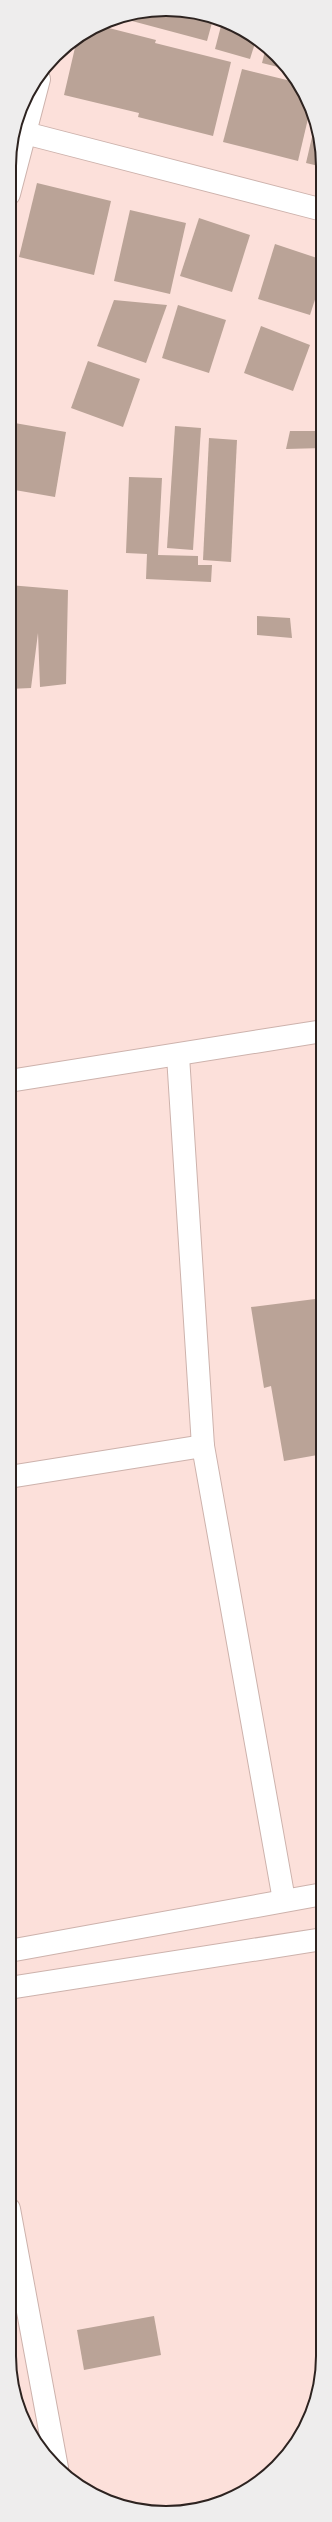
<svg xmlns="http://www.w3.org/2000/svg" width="332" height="2522" font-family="'Alegreya Sans',sans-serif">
<rect width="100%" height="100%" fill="#fce0da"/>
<g fill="#baa397">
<path d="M176 9 213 19 207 41 117 17Z"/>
<path d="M222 22 235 25 256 40 250 59 215 49Z"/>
<path d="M101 26 156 40 155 43 231 62 213 136 138 117 139 113 64 95 77 39Z"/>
<path d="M266 47 277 55 286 69 262 63Z"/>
<path d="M242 69 295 82 311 106 298 161 223 142Z"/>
<path d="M315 124 323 156V167L306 163Z"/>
<path d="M37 183 111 201 94 275 19 257Z"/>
<path d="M130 210 186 223 170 294 114 281Z"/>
<path d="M199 218 250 235 232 292 180 276Z"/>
<path d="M275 244 323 260V275L310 315 258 299Z"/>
<path d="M114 300 167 305 146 363 97 346Z"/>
<path d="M178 305 226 320 209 373 162 358Z"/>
<path d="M261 326 310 345 293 391 244 373Z"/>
<path d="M88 361 140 379 123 427 71 408Z"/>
<path d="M9 422 66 432 55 497 9 489Z"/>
<path d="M175 426 201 428 193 550 167 548Z"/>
<path d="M290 431H323V448L286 449Z"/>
<path d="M209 438 237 440 231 562 203 560Z"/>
<path d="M129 477 162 478 158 555 198 556V565H212L211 582 146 579 147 554 126 553Z"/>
<path d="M9 585 68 590 66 684 40 687 38 633 31 688 9 689Z"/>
<path d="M257 616 290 618 292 638 257 635Z"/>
<path d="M323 1298V1454L284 1461 271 1386 264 1388 251 1307Z"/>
<path d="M154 2316 161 2355 84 2370 77 2330Z"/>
</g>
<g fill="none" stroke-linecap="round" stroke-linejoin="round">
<defs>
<g id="street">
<path d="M25 133 323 210"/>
<path d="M9 194 39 79"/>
<path d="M178 1056 203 1446 284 1900"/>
<path d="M9 1081 323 1031"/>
<path d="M9 1477 203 1446"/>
<path d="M9 2209 57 2468"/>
</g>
<g id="secondary">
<path d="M9 1951 323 1894"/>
<path d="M9 1988 323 1939"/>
</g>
</defs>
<use href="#street" stroke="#cdb2ac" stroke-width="24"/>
<use href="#secondary" stroke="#cdb2ac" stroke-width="24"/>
<use href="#street" stroke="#fff" stroke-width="22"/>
<use href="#secondary" stroke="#fff" stroke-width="22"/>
</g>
<path d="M0 0H332V2522H0ZM166 16H166A150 150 0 0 1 316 166V2356A150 150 0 0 1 166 2506H166A150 150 0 0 1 16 2356V166A150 150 0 0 1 166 16Z" fill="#eeeded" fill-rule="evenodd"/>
<path fill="none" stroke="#2d2320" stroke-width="2" d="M166 16H166A150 150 0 0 1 316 166V2356A150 150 0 0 1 166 2506H166A150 150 0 0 1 16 2356V166A150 150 0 0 1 166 16Z"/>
</svg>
